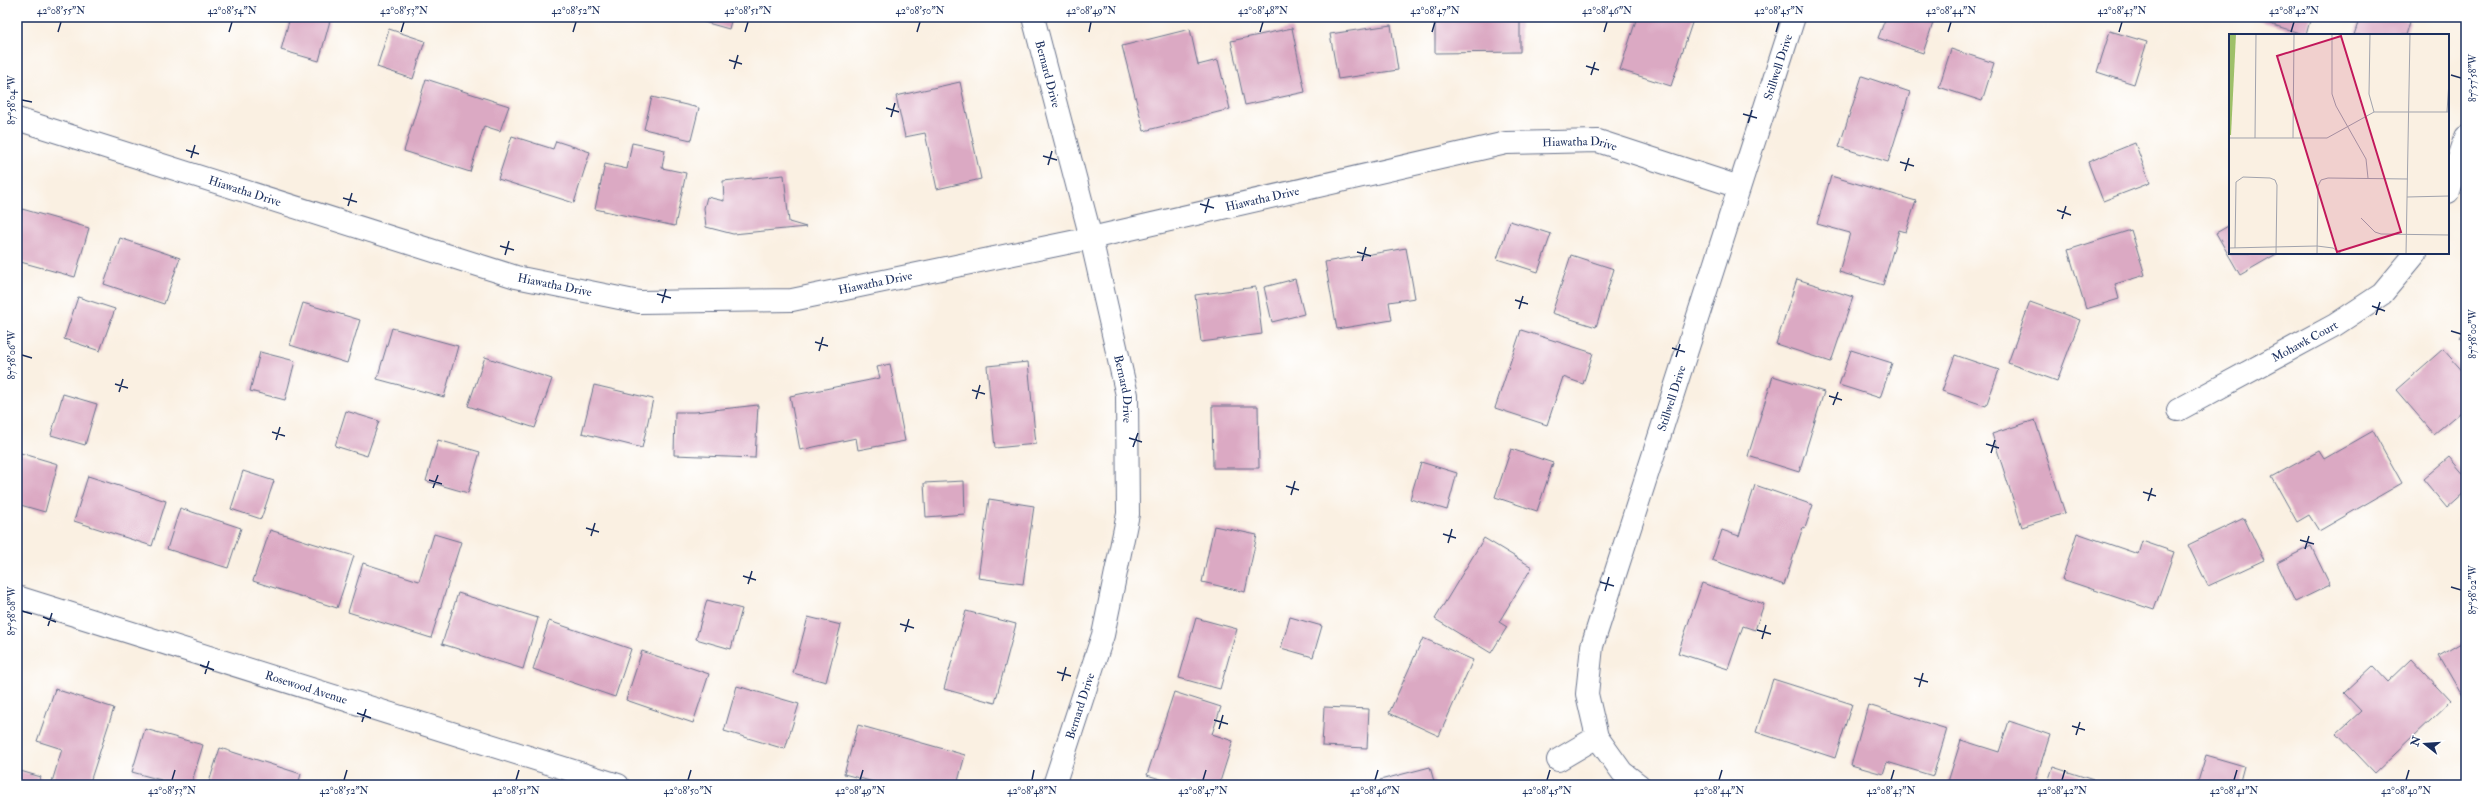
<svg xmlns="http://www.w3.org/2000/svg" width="2483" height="802" font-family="'IM FELL Double Pica',serif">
<rect width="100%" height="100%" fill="#fff"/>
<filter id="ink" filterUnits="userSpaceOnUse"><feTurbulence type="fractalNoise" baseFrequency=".025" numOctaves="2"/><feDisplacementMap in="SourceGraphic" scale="8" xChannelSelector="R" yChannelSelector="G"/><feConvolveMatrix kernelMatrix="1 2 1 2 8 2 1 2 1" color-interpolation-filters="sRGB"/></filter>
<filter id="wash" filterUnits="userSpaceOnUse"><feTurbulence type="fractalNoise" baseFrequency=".012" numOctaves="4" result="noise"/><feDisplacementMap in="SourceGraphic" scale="16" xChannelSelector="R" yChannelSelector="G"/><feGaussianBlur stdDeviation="0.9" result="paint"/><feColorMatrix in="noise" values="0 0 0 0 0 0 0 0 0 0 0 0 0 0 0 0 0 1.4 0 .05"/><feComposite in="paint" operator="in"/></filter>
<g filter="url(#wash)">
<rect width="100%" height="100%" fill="#faf0e2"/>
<g id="blocks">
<g fill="#dba9c3">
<path d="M290 17H331L319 61 281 50Z"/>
<path d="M697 17H732L729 29 697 20Z"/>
<path d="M1435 17H1520V52L1435 53Z"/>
<path d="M1637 17H1694L1671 86 1620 70Z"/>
<path d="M1886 17H1935L1923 53 1878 38Z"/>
<path d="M2247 17H2311L2306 35Z"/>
<path d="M2360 17H2395L2410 22 2406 35H2354Z"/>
<path d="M1391 25 1398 70 1338 79 1330 34Z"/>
<path d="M1292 28 1305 92 1245 105 1231 41Z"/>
<path d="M389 29 425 41 413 79 377 67Z"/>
<path d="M1190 29 1198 65 1218 60 1230 109 1144 131 1122 46Z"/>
<path d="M2110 31 2147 42 2134 84 2097 72Z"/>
<path d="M1951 49 1994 63 1982 101 1939 87Z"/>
<path d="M1862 76 1910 92 1888 162 1839 147Z"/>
<path d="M426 79 509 106 500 131 484 126 470 172 404 151Z"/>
<path d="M960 82 981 179 937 189 925 133 905 137 896 96Z"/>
<path d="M652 97 699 108 691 140 644 129Z"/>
<path d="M512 136 553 149 556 141 590 152 574 203 498 179Z"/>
<path d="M632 143 665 150 662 168 686 173 675 226 595 209 605 164 627 169Z"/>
<path d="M2135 143 2150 183 2103 201 2088 162Z"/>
<path d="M784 175 789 222 806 227 733 234 706 227 704 208 707 197 724 201 723 181Z"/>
<path d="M1831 176 1916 201 1906 232 1899 230 1883 285 1839 272 1850 233 1817 224Z"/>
<path d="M22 209 89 228 75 277 17 261V227Z"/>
<path d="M1510 221 1551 234 1538 272 1497 259Z"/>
<path d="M2230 225V253H2278L2240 275 2216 233Z"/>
<path d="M2131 230 2145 275 2115 284 2119 299 2086 309 2068 250Z"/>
<path d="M120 238 180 258 164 304 104 284Z"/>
<path d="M1406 248 1415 298 1389 302 1392 320 1337 329 1325 262Z"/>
<path d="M1571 255 1614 269 1596 327 1552 313Z"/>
<path d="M1295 279 1304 314 1272 322 1264 287Z"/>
<path d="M1797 279 1853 297 1831 362 1776 344Z"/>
<path d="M1256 287 1262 334 1201 342 1195 295Z"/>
<path d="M78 297 115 309 100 351 64 339Z"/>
<path d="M2030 302 2080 320 2057 381 2008 363Z"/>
<path d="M303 303 360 320 347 363 290 345Z"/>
<path d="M392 328 458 346 444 397 377 379Z"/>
<path d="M2466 329V342L2460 338Z"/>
<path d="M1521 330 1593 353 1583 384 1563 377 1547 425 1495 408Z"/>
<path d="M2443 349 2466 375V407L2434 434 2396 390Z"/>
<path d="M1851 350 1892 363 1880 398 1839 385Z"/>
<path d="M260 352 295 361 285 400 250 391Z"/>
<path d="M1955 355 1999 370 1986 406 1942 391Z"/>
<path d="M485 357 552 379 535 428 468 406Z"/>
<path d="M1028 362 1036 444 995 448 987 366Z"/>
<path d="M890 364 905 441 858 450 856 438 800 450 790 396 880 378 877 367Z"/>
<path d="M1773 376 1824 392 1799 472 1748 456Z"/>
<path d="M594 385 653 399 642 448 582 433Z"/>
<path d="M63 394 97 404 85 445 51 435Z"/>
<path d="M758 405 755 458 674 455 675 412H695Z"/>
<path d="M1212 406H1258L1259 468H1213Z"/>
<path d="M346 411 379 421 367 456 335 446Z"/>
<path d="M2035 420 2065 513 2022 527 1992 434Z"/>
<path d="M2373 431 2402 483 2319 531 2309 515 2297 522 2272 477 2319 451 2324 459Z"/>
<path d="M438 440 480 452 468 493 426 481Z"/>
<path d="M1511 449 1553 463 1537 511 1495 497Z"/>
<path d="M17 452 58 464 45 512 17 504Z"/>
<path d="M2449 457 2466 477V491L2447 508 2423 479Z"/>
<path d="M1421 462 1457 473 1447 510 1410 499Z"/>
<path d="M243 471 274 481 261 519 231 509Z"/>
<path d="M88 476 166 501 152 546 74 521Z"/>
<path d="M964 481 965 514 926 517 924 483Z"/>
<path d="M1755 485 1813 505 1805 528 1803 527 1784 585 1712 560 1722 530 1739 536Z"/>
<path d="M989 499 1034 506 1023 584 978 578Z"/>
<path d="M180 508 241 528 228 568 167 549Z"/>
<path d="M2244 518 2264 560 2208 586 2188 545Z"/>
<path d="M1214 526 1257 535 1245 592 1202 582Z"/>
<path d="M270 530 354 556 337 608 253 581Z"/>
<path d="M2077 533 2138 554 2142 541 2174 552 2154 610 2062 579Z"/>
<path d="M434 534 461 542 431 638 348 612 363 563 419 581Z"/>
<path d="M1484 538 1532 567 1499 622 1507 627 1491 653 1435 619Z"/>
<path d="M2311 546 2330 585 2295 602 2277 563Z"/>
<path d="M1702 583 1764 604 1755 630 1743 626 1728 669 1678 653Z"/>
<path d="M458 593 538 618 523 669 442 644Z"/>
<path d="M707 600 742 609 731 649 696 639Z"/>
<path d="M966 611 1016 624 995 703 944 689Z"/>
<path d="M808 617 841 625 826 682 793 673Z"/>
<path d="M1290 617 1322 626 1313 657 1281 648Z"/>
<path d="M1196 618 1237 629 1220 689 1179 678Z"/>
<path d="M549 621 631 649 615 697 533 669Z"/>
<path d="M1423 638 1473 660 1439 736 1389 713Z"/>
<path d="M2466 640V698L2464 699 2439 656Z"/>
<path d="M642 651 709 674 693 723 626 700Z"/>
<path d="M2412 659 2451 701 2375 773 2337 733 2361 711 2344 693 2373 666 2388 682Z"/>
<path d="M1773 679 1852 704 1835 758 1756 732Z"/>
<path d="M737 686 799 704 785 749 724 731Z"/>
<path d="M55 689 114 708 89 785H51L62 749 37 741Z"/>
<path d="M1174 692 1221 707 1212 734 1233 741 1219 785H1180L1147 775Z"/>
<path d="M1868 705 1947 729 1933 776 1887 762 1883 774 1851 765Z"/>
<path d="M1324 707 1369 709 1367 748 1322 746Z"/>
<path d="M2009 721 2050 735 2034 785H1947L1961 740 1999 752Z"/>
<path d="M858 725 965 755 957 785H885L844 774Z"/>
<path d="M145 729 203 745 191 785H160L161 780 132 772Z"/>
<path d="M220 748 301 774 298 785H208Z"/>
<path d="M2206 755 2244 766 2239 785H2197Z"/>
<path d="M1430 767 1435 785H1381L1380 780Z"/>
<path d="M2053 767 2109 785H2047Z"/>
<path d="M17 770 41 777 38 785H17Z"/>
</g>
</g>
</g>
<g filter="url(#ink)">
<use href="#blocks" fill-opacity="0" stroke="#69738c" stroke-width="1"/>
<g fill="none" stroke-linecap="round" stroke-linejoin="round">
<defs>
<g id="minor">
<path id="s1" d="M17 119 516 277 639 302 792 300 1091 238 1506 143 1598 141 1739 187"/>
<path d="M2448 192 2466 137"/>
<path id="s2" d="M2178 410 2335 325 2382 294 2416 253"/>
<path id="s3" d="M17 597 618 785"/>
<path d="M1558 760 1597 737"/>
<path id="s4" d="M1639 785 1622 772 1597 737 1587 694 1592 646 1794 17"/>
</g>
<g id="tertiary">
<path id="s5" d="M1033 17 1091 238 1127 395 1128 514 1103 635 1054 785"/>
</g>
</defs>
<use href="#minor" stroke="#69738c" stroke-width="24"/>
<use href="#tertiary" stroke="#69738c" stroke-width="24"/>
<use href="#minor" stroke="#fff" stroke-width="22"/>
<use href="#tertiary" stroke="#fff" stroke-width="22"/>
</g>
</g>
<path fill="none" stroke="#1b2f5e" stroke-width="1.5" d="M58 32 61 22M229 32 232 22M401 32 404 22M573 32 576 22M745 32 748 22M917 32 920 22M1089 32 1091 22M1260 32 1263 22M1432 32 1435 22M1604 32 1607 22M1776 32 1779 22M1948 32 1951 22M2119 32 2122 22M2291 32 2294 22M729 60 742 64M1586 66 1599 70M734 69 738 55M1591 75 1595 62M2451 75 2461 78M22 100 32 102M886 108 899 112M1743 114 1757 118M891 117 895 103M1748 123 1752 110M186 150 199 154M1043 156 1057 160M191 158 195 145M1900 162 1914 166M1048 165 1052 151M1905 171 1909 158M343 198 357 202M1200 204 1214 208M348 206 352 193M2057 210 2071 215M1205 213 1209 199M2062 219 2066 206M500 246 514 250M1357 252 1371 256M505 255 509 241M1362 261 1366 247M657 294 671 298M1515 300 1528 304M662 303 666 289M2372 306 2385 311M1519 309 1523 296M2376 315 2380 302M2451 331 2461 334M815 342 828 346M1672 348 1685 352M819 351 823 337M22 355 32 358M1676 357 1680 344M115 384 128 388M972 390 985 394M119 392 123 379M1829 396 1842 400M976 399 980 385M1833 405 1838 392M272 432 285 436M1129 438 1142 442M276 440 280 427M1986 444 1999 448M1133 447 1138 433M1991 453 1995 440M429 480 442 484M1286 486 1299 490M433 488 438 475M2143 492 2156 496M1291 495 1295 481M2148 501 2152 488M586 528 599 532M1443 534 1456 538M591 536 595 523M2300 540 2314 544M1448 543 1452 529M2305 549 2309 536M743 576 756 580M1600 582 1614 586M748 584 752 571M2451 587 2461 590M1605 591 1609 577M22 611 32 614M43 617 56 622M900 624 914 628M48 626 52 613M1757 630 1771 634M905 632 909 619M1762 639 1766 625M200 665 214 670M1057 672 1071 676M205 674 209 661M1914 678 1928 682M1062 681 1066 667M1919 687 1923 673M357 713 371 718M1214 720 1228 724M362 722 366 709M2072 726 2085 730M1219 729 1223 715M2076 735 2080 722M172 780 175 770M344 780 347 770M516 780 519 770M688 780 691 770M860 780 863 770M1032 780 1034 770M1203 780 1206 770M1375 780 1378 770M1547 780 1550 770M1719 780 1722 770M1891 780 1894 770M2062 780 2065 770M2234 780 2237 770M2406 780 2409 770"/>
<g text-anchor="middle" stroke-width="3" stroke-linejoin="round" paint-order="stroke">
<g font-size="12" fill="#1b2f5e" stroke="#fff">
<text dy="4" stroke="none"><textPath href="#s4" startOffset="765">Stillwell Drive</textPath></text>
<text dy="4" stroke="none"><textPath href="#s5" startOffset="59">Bernard Drive</textPath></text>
<text dy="4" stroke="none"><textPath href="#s1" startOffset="1607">Hiawatha Drive</textPath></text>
<text dy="4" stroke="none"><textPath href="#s1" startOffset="239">Hiawatha Drive</textPath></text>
<text dy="4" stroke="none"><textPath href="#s1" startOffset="1283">Hiawatha Drive</textPath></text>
<text dy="4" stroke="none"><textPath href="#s1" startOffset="887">Hiawatha Drive</textPath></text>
<text dy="4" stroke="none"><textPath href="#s1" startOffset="563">Hiawatha Drive</textPath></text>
<text dy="4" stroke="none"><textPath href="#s2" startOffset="144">Mohawk Court</textPath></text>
<text dy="4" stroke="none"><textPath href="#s5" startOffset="383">Bernard Drive</textPath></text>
<text dy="4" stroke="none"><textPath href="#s4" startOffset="417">Stillwell Drive</textPath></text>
<text dy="4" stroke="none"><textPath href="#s3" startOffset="303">Rosewood Avenue</textPath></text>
<text transform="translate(1080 706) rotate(-72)" y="4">Bernard Drive</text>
</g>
</g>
<g transform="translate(2229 34)">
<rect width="220" height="220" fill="#faf0e2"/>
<path d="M0 0H7L2 101H0Z" fill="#9ec069"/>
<path fill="none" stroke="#a1a3ad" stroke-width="1" d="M103 0V60L107 72 137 125 139 144M141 0 140 60 145 78M218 78 220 47M0 104H98L145 78H220M26 104 27 0M64 104 65 0M92 146 99 144 179 145M178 163 220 162M132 184 146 198 152 200 220 201M0 214 88 212 104 214 113 220M6 214 7 148 14 143 41 144 46 146 48 151 47 220M88 220 89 152 92 146M177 220 181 0"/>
<path fill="#c2185b" fill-opacity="0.15" stroke="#c2185b" stroke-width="2" d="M112 2 172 198 108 218 48 22Z"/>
<rect width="220" height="220" fill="none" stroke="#1b2f5e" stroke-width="2"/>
</g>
<rect width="2483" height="802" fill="none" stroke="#fff" stroke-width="44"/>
<g transform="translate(2425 744) rotate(287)" stroke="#ffffff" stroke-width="3" paint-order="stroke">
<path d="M0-3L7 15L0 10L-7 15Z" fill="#1b2f5e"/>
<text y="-6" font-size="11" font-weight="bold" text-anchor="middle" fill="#1b2f5e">N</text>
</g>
<rect x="22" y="22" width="2439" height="758" fill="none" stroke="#1b2f5e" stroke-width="1.5"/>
<g font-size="10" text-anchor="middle" fill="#1b2f5e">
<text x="61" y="14">42°08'55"N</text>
<text x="232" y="14">42°08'54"N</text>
<text x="404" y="14">42°08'53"N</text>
<text x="576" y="14">42°08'52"N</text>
<text x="748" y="14">42°08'51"N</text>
<text x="920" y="14">42°08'50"N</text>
<text x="1091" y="14">42°08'49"N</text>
<text x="1263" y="14">42°08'48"N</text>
<text x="1435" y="14">42°08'47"N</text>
<text x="1607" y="14">42°08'46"N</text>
<text x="1779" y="14">42°08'45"N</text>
<text x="1951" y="14">42°08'44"N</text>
<text x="2122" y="14">42°08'43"N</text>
<text x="2294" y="14">42°08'42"N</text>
<text transform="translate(2472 78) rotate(-90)" y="4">87°57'58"W</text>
<text transform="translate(11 100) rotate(-90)" y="4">87°58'04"W</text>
<text transform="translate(2472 334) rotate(-90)" y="4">87°58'00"W</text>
<text transform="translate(11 355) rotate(-90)" y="4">87°58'06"W</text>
<text transform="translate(2472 590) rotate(-90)" y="4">87°58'02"W</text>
<text transform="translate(11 611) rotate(-90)" y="4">87°58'08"W</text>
<text x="172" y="794">42°08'53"N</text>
<text x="344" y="794">42°08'52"N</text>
<text x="516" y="794">42°08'51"N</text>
<text x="688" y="794">42°08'50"N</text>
<text x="860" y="794">42°08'49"N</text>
<text x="1032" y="794">42°08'48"N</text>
<text x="1203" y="794">42°08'47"N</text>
<text x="1375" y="794">42°08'46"N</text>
<text x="1547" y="794">42°08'45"N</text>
<text x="1719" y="794">42°08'44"N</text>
<text x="1891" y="794">42°08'43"N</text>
<text x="2062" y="794">42°08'42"N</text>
<text x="2234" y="794">42°08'41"N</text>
<text x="2406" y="794">42°08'40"N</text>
</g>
</svg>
